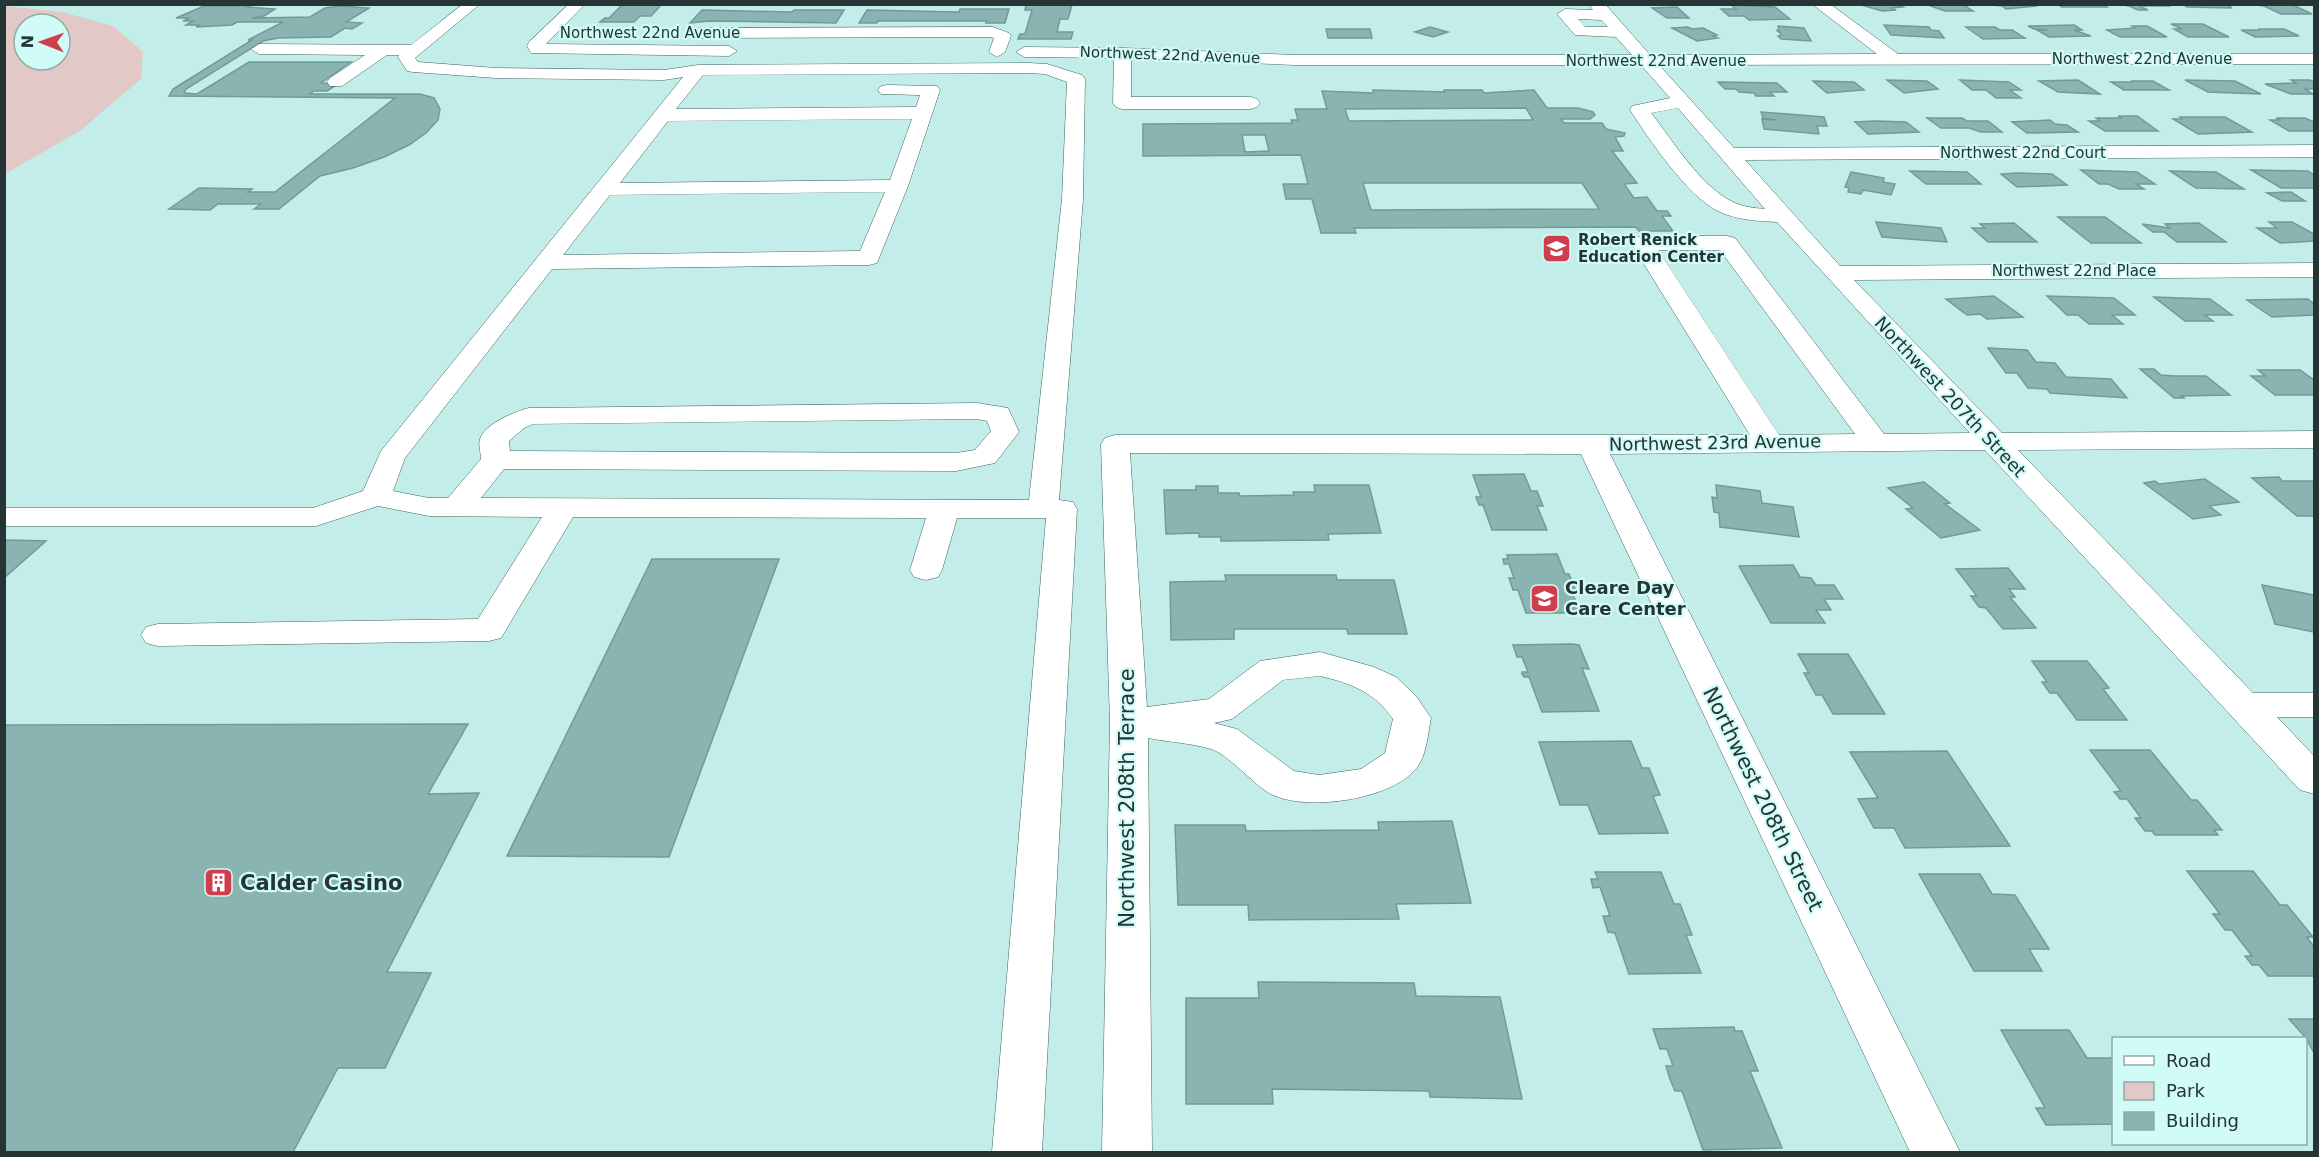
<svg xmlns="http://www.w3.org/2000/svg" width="2319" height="1157" font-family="'DejaVu Sans',sans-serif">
<rect width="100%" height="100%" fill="#c3ede9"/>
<path fill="#e2c8c7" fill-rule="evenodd" d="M5 6 62 12 113 26 143 52 141 79 81 130 5 174ZM24 24H60V60H24Z"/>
<g fill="#8ab4b1" stroke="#729a96" stroke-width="1.5" fill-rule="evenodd">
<path d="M623 4H662L651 16H640L634 22H600L605 18H609Z"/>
<path d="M1858 4H1897L1903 7 1890 8 1896 10 1882 11Z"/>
<path d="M1925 4H1962L1973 11H1945Z"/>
<path d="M1984 4H2033L2036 6 2006 9 2002 6Z"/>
<path d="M2057 4H2102L2107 7H2062Z"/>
<path d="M2117 4H2166L2169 6H2139L2148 10H2138L2129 6Z"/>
<path d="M2182 4H2224L2232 8 2187 7Z"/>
<path d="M2250 4H2291L2312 14H2281L2264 6Z"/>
<path d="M1026 5H1072L1068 19H1060L1057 32H1073L1071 39H1018L1020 34H1025L1032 10H1025Z"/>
<path d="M1731 5 1775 7 1790 19 1749 20 1744 16H1729L1721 9H1736Z"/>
<path d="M204 6H250L248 7 275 9 264 16 252 18 310 17 325 8 341 6 369 8 346 22 362 23 352 29 345 28 331 37 278 38 263 41 186 89 184 93 197 94 249 62H351L321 83 338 84 327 91H314L310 94H420L434 98 440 109 438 120 426 133 409 145 384 157 353 168 320 176 279 209H254L261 204H218L210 210 169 209 199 188 252 189 248 192H275L395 98 169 96 173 89 252 40H248L283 22H237L232 25 196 27 200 25H186L193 21H183L190 18H176Z"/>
<path d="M1677 7 1689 18H1667L1652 8Z"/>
<path d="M960 9H1009L1005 23H986L987 21H878L877 23H859L867 10 959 12Z"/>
<path d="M702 10 792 12 794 10H844L836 23 709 21 690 23Z"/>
<path d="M2171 24H2203L2229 37H2188L2174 29H2182Z"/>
<path d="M1884 25 1929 27 1931 30 1939 31 1944 38 1891 35Z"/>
<path d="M2074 25 2082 30H2074L2091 36 2049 37 2037 30H2047L2034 29 2028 26Z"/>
<path d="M1778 26 1804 28 1811 41 1781 39 1778 36 1781 35 1780 33 1776 30 1779 31Z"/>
<path d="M2132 26H2147L2167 37H2120L2107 30 2135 28Z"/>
<path d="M1430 27 1448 32 1433 37 1415 32Z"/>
<path d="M1687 27 1693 29 1703 28 1717 35 1713 36 1718 38 1697 41 1672 28Z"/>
<path d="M1966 27H1995L2000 30H2012L2025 38 1983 39Z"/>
<path d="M1326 29H1370L1372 38H1328Z"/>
<path d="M2258 29H2284L2299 36 2255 37 2241 30H2260Z"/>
<path d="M1887 80 1927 81 1938 89 1904 93Z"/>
<path d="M1960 80 2009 82 2021 90H2010L2021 98H1996L1986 90H1972Z"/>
<path d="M2078 80 2100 94 2058 92 2039 81Z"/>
<path d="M2185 80 2235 81 2261 94 2208 92Z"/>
<path d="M2291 80H2310L2314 82V89H2305L2313 94H2291L2265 84 2296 83Z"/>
<path d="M1813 81 1854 82 1864 90 1827 93Z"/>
<path d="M2131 81H2153L2169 90H2124L2111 82H2133Z"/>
<path d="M1718 82 1777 83 1787 92H1770L1774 96H1756L1754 93 1739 92 1736 89H1725Z"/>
<path d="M1373 90 1445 92 1444 90H1482L1484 93 1534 90 1547 108H1578L1593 112 1595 115 1590 119H1561L1564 123H1602L1606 129 1625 133 1624 136 1615 137 1623 151H1612L1637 183 1624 184 1634 198 1647 197 1657 211H1667L1671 216H1662L1673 231H1639L1636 227 1354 228 1356 233H1321L1312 199H1286L1283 184H1308L1301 155 1143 156V124L1292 123 1291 120H1298L1295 109H1327L1322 91 1373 93ZM1526 108 1533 120 1349 121 1345 109ZM1242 135H1265L1269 151 1245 152ZM1363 183H1582L1599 209 1371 210Z"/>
<path d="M1761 112 1824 117 1827 126H1817L1819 134 1764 129 1762 119 1776 120 1763 118Z"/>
<path d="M2118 116H2137L2158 131H2105L2089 121H2100L2096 118H2122Z"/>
<path d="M2180 117H2225L2252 132 2198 134 2173 119H2182Z"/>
<path d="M1927 118H1962L1967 121H1988L2002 132H1981L1969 128H1941Z"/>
<path d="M2276 118H2305L2314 122V131H2289L2270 120H2281Z"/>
<path d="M2050 120 2055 124 2067 125 2078 132 2027 133 2012 122Z"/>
<path d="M1876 121 1906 122 1919 132 1868 134 1855 122Z"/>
<path d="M2081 170 2137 172 2155 184H2136L2144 189H2119L2108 184H2099Z"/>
<path d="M2251 170 2308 171 2314 175V188H2281Z"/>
<path d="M1910 171 1967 172 1981 184H1926Z"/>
<path d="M2170 171 2216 172 2244 189 2196 188Z"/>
<path d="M1851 172 1884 178 1883 182 1895 184 1891 195 1863 190 1861 194 1848 192 1849 188 1845 187Z"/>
<path d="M2016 173 2052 174 2067 185 2017 187 2001 174Z"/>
<path d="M2291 192 2305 201H2282L2267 193Z"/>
<path d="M2058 217H2105L2141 243H2091Z"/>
<path d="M1876 222 1941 228 1947 242 1882 237Z"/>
<path d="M2269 222H2292L2314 234V241L2280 243 2257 228H2277Z"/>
<path d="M2014 223 2037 242H1988L1972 228H1985L1980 224Z"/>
<path d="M2199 223 2226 242H2177L2164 232H2153L2142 224 2170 228 2165 224Z"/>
<path d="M1994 296 2023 317 1987 319 1980 314 1967 315 1946 299Z"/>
<path d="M2047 296 2114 298 2135 315H2112L2123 324H2089L2078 315H2067Z"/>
<path d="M2154 297 2210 299 2232 315H2205L2213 321H2185Z"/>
<path d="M2308 299 2314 304V315L2272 317 2247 300Z"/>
<path d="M1988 348 2027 350 2036 362 2055 363 2066 377 2111 379 2127 398 2050 393 2047 389 2028 388 2017 373H2006Z"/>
<path d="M2140 369H2154L2161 375 2174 376H2206L2230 395 2181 396 2184 398H2174Z"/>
<path d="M2258 370H2300L2314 380V395H2275L2251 376H2265Z"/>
<path d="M1524 474 1531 491H1537L1543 506H1537L1547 530H1492L1483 505H1479L1476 497H1481L1473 475Z"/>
<path d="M2279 477 2282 481H2314V516H2297L2252 478Z"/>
<path d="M2205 479 2239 502 2209 506 2221 515 2193 519 2144 483 2155 481 2159 484Z"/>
<path d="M1924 482 1950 503 1945 504 1980 530 1941 538 1906 509 1913 508 1888 488Z"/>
<path d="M1314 485H1369L1381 533 1328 534 1329 540 1221 541V537H1199V533L1166 534 1164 490H1196V486H1218V493H1239L1240 496 1294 495 1293 492H1315Z"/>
<path d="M1716 485 1760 491 1762 503 1793 507 1799 537 1720 527 1719 513 1714 512 1712 497 1717 498Z"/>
<path d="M4 540 46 541 4 578Z"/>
<path d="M1557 554 1565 574H1569L1576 591 1572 592 1580 613H1526L1518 590H1513L1509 578H1514L1509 564H1504L1503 559H1508L1507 555Z"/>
<path d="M652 559H779L669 857 507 856Z"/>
<path d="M1793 565 1800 577 1811 578 1816 585H1834L1843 599H1824L1831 610H1816L1825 623H1771L1739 566Z"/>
<path d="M2008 568 2025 589H2009L2015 597H2010L2036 628 2003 629 1986 608 1979 607 1971 596H1977L1956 569Z"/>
<path d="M1225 575H1336L1337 580H1394L1407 634H1348L1347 629H1234V639L1171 640 1170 582 1226 581Z"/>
<path d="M2262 585 2314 595V632L2275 624Z"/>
<path d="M1572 644 1579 645 1589 669 1582 668 1599 711 1542 712 1529 677H1524L1522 674V672H1528L1522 657H1517L1513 645Z"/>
<path d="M1798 654H1848L1885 714H1833L1822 695H1816L1804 673H1809Z"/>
<path d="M2032 661H2087L2109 688 2103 689 2127 720H2077L2057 693H2050L2042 682H2047Z"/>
<path d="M468 724 428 794 479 793 387 972 431 973 385 1068H338L293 1152H4V725Z"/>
<path d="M1631 741 1642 768H1649L1660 795 1653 796 1668 833 1599 834 1588 805H1560L1539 742Z"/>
<path d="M2090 750H2150L2191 800H2197L2222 830H2214L2218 835H2155L2152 831H2145L2135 818H2141L2127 799H2120L2117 795 2114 792 2121 791Z"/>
<path d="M1947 751 2010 846 1905 848 1894 828H1874L1858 799 1878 798 1850 752Z"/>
<path d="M1452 821 1471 903 1396 904 1399 919 1249 920 1248 905H1178L1175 825H1245L1246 831 1379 830 1378 822Z"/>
<path d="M2187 871H2253L2280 905H2287L2313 937H2307L2314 947V976H2268L2259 965H2252L2245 956H2252L2232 930H2225L2213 914H2220Z"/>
<path d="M1595 872H1661L1674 904H1680L1692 935H1686L1701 973 1629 974 1615 933 1608 932 1603 916H1610L1600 887 1593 888 1591 879H1598Z"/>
<path d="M1919 874H1980L1992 894 2015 895 2049 949H2029L2042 971H1974Z"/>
<path d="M1258 982 1414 983 1416 996 1500 997 1522 1099 1430 1097 1429 1091 1272 1089 1273 1104H1186V998H1259Z"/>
<path d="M2289 1019H2314V1053L2306 1038Z"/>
<path d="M1734 1027 1735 1031H1742L1758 1071H1750L1782 1148 1703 1150 1682 1091H1675L1670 1079 1666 1066H1673L1667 1049H1660L1653 1029Z"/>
<path d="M2001 1030H2069L2087 1058H2112L2114 1061V1124L2046 1125 2036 1108H2045Z"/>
</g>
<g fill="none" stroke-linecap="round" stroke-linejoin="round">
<defs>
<g id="minor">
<path d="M463 4H480L415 58 418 62 496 68 664 70 698 65 1029 63 1047 64 1082 75 1085 79 1083 199 1059 500 1073 502 1077 509 1042 1152H992L1046 518H957L942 570 938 577 926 580 914 577 910 570 926 518 573 517 501 638 489 641 158 646 146 643 141 635 146 627 158 624 478 619 542 517 429 516 378 506 316 526H4V508H313L363 491 381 451 683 77 664 80 496 78 413 72 407 71 398 57 399 55H387L342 86H330L327 82 330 78 365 55 259 54 251 49 259 44 411 45ZM1029 73 1045 74 1067 82 1062 199 1029 500 481 498 504 469 956 471 995 463 1019 432 1008 408 977 403 529 408C516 411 484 424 480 439 478 444 481 453 481 459L448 498H429L393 491 405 458 552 269 869 265 877 263 908 186 940 90 937 86 887 85 881 86 878 90 881 94 920 95 916 107 676 109 703 75ZM912 119 890 180 620 183 668 121ZM885 192 860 251 563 255 610 195ZM977 419 987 421 991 431 975 450 956 453 510 451 509 441 524 428 533 424Z"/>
<path d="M569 4H585L546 44 729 46 737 51 729 56 531 53 527 46 529 42Z"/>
<path d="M1589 4H1605L1650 55 1877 54 1812 4H1830L1898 54H2314V64L1659 65 1734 148 2314 145V157L1745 160 1840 266 2314 263V277L1854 280 2002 433 2314 431V448L2018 450 2253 693H2314V717H2277L2314 756V794L2300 790 1985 450 1610 454 1960 1152H1910L1581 454 1130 453 1147 707 1209 699 1260 661 1320 652 1374 667 1396 677 1416 696 1431 718C1428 733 1427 753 1418 766 1395 800 1303 813 1269 793 1252 783 1228 754 1211 749 1191 743 1168 742 1148 738L1152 1152H1102L1110 722 1101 444 1105 438 1115 435H1750L1631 243 1634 238 1642 236H1727L1735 238 1884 434 1970 433 1777 222C1758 221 1736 220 1718 211 1687 196 1649 139 1630 110L1632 106 1670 98 1641 65H1295L1131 58V97H1251L1257 99 1260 103 1257 107 1251 109H1122L1116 107 1113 103 1114 58 1024 57 1016 52 1024 47 1123 48 1295 55H1632L1616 37 1575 35 1557 14 1565 9 1593 10ZM1578 19 1601 20 1608 27H1585ZM1678 108 1765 209C1754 208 1743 207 1733 202 1701 187 1673 141 1651 113ZM1658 250H1720L1855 434 1779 435ZM1320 676C1350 683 1375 692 1393 719L1385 753 1361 769 1319 775 1294 771 1237 729 1214 723 1232 719 1283 680Z"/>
<path d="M993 27 1009 33 1011 36 1005 52 997 57 989 52 994 38 991 37 699 38 691 33 699 28Z"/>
</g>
</defs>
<use href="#minor" stroke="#3d6461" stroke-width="1"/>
<use href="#minor" fill="#fff" fill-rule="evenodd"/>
</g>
<defs>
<symbol id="school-square" viewBox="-11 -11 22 22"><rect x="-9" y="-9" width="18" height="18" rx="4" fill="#ce3e4c" stroke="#d0fbf7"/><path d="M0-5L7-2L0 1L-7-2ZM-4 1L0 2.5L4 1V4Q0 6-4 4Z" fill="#fff"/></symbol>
<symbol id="building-square" viewBox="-11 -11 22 22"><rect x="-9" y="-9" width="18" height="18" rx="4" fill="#ce3e4c" stroke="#d0fbf7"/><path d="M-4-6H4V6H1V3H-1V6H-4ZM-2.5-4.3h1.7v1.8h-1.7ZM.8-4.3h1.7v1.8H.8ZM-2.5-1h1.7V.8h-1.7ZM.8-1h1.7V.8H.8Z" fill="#fff"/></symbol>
</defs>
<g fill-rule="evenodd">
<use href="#school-square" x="1540" y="232" width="33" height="33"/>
<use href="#school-square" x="1528" y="582" width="33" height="33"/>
<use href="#building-square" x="202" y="866" width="33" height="33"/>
</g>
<g text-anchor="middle" stroke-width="4.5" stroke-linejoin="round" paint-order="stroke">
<g font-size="15" fill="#243533" stroke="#d0fbf7">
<text x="650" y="38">Northwest 22nd Avenue</text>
<text transform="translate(1170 55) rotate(2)" y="5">Northwest 22nd Avenue</text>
<text x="2142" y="64">Northwest 22nd Avenue</text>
<text x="1656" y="66">Northwest 22nd Avenue</text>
<text x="2023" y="158">Northwest 22nd Court</text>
<text x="2074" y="276">Northwest 22nd Place</text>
</g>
<g font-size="15" font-weight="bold" fill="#243533" stroke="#d0fbf7" text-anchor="start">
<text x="1578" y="245">Robert Renick<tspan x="1578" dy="17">Education Center</tspan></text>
</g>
<g font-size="18" fill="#243533" stroke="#d0fbf7">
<text transform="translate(1950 397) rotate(47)" y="6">Northwest 207th Street</text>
<text transform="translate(1715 443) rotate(-1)" y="6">Northwest 23rd Avenue</text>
</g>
<g font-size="18" font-weight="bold" fill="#243533" stroke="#d0fbf7" text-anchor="start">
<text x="1565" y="594">Cleare Day<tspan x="1565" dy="21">Care Center</tspan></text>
</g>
<g font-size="21" fill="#243533" stroke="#d0fbf7">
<text transform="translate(1127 798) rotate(-90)" y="7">Northwest 208th Terrace</text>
<text transform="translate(1763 799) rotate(64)" y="7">Northwest 208th Street</text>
</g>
<g font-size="21" font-weight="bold" fill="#243533" stroke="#d0fbf7" text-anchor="start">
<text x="240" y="890">Calder Casino</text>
</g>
</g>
<rect width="2319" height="1157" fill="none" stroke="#243533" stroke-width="12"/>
<rect x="2112" y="1037" width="195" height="108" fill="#d0fbf7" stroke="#8baca9" stroke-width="1.5"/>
<rect x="2124" y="1056" width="30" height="9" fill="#ffffff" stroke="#8baca9" stroke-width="1.5"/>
<text x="2166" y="1067" font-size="18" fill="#243533">Road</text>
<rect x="2124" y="1082" width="30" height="18" fill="#e2c8c7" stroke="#8baca9" stroke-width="1.5"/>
<text x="2166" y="1097" font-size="18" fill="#243533">Park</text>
<rect x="2124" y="1112" width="30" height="18" fill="#8ab4b1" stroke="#8baca9" stroke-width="1.5"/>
<text x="2166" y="1127" font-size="18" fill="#243533">Building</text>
<g transform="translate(42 42) rotate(271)"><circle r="28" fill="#d0fbf7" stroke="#8baca9" stroke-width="1.5"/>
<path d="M0-4.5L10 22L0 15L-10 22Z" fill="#ce3e4c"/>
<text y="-9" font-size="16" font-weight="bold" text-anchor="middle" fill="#243533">N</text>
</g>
</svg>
